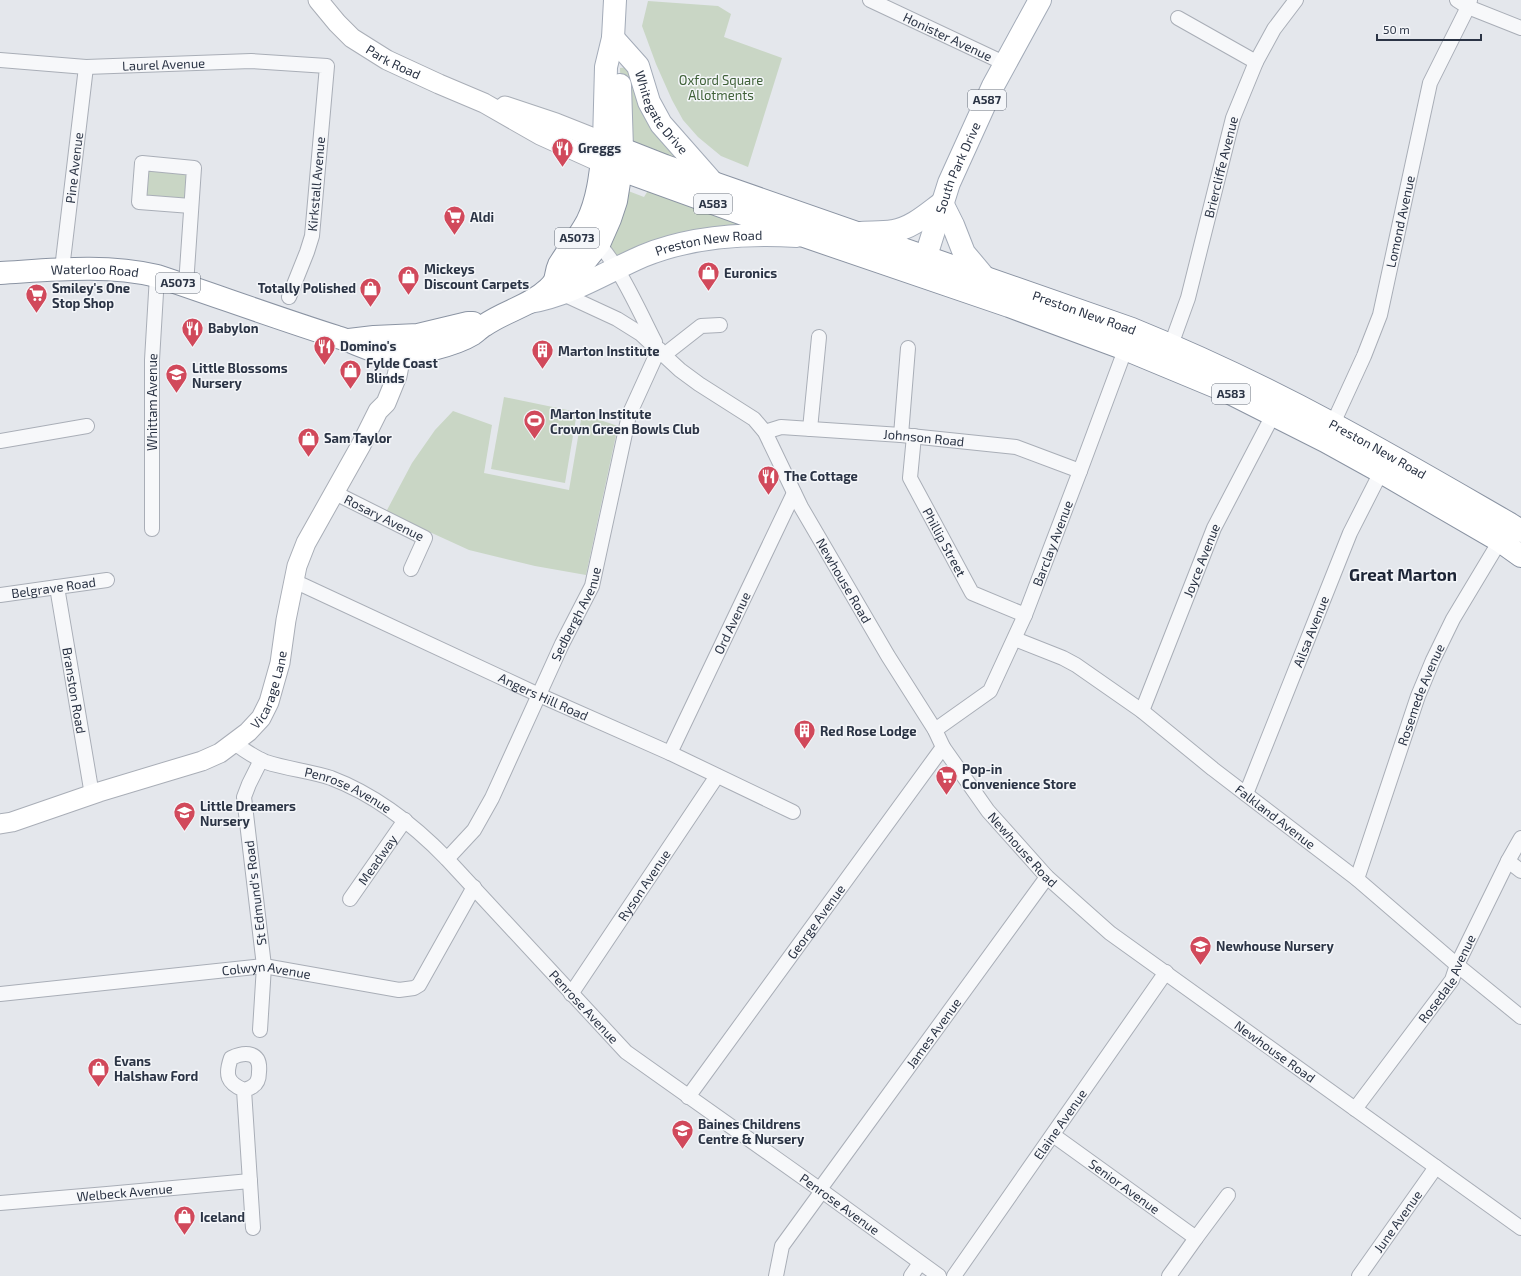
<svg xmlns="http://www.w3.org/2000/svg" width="1521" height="1276" font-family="'Exo 2',sans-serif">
<rect width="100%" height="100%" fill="#e4e7ec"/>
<g fill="#c9d6c5">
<path d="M648 1 718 6 731 14 724 37 782 58 748 167 721 156 698 137 683 120 672 100 656 64 642 26Z"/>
<path d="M638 66 643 83 713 183 637 155 621 116 620 68Z"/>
<path d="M142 163 194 168 191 206 139 202Z"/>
<path d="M623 189 644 197 649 189 747 224 615 259 605 244Z"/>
<path d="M504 397 577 412 565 483 491 469Z"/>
<path d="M453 411 492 425 484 473 569 490 582 414 618 426 586 575 535 566 469 550 386 512 412 463 435 430Z"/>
</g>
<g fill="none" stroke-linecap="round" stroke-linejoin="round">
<defs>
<g id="street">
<path id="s1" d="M870 0 1004 63"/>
<path d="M1457 0 1468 7 1521 28"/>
<path d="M1178 18 1256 62"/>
<path id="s2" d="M0 60 86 67 251 61 327 66 312 236 307 252 289 297"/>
<path d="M594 241C613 252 643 319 655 342"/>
<path id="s3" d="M62 269 86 67"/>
<path d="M186 285 194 168 142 163 139 202 191 206"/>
<path id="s4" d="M563 294 617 319 641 334 680 370 699 384 754 419 765 432 801 507 888 656 935 730 943 747 988 811 1047 877 1110 933 1521 1228"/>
<path id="s5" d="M1171 345 1188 298 1233 118 1256 62 1274 29 1296 0"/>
<path d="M664 355 701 326 720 325"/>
<path d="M810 429 819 337"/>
<path id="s6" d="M1330 430 1364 356 1380 315 1430 83 1468 7 1470 0"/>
<path id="s7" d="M765 432 781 427 901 435 1016 447 1080 471"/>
<path d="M901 435 908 348"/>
<path id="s8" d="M914 436 910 478 972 593 1025 615"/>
<path d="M0 441 87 426"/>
<path id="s9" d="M335 493 425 538 411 569"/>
<path id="s10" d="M152 529V360L157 276"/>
<path id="s11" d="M294 581 539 695 670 753 793 812"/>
<path id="s12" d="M57 587 92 795"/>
<path id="s13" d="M0 595 107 580"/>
<path id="s14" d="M1015 639 1063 658 1076 665 1142 711 1213 769 1357 879 1457 965 1521 1017"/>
<path id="s15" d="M1142 711 1214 528 1273 415"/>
<path id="s16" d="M935 730 990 691 1025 615 1080 471 1128 342"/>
<path id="s17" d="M235 744C245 750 255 758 266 762 287 769 310 771 331 778 376 795 414 825 447 859L626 1052 822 1191 939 1276"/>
<path id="s18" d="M670 753 794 493"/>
<path id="s19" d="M1246 794 1350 533 1381 472"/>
<path id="s20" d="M447 859 474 830 492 798 562 644 592 586 629 415 659 349"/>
<path d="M1508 861 1521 871"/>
<path id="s21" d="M1357 879 1418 696 1433 660 1453 619 1504 534"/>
<path id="s22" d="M350 899 405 820"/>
<path id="s23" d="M0 994 264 966 399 990 414 988 419 985 474 887"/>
<path id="s24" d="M571 994 717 776"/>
<path d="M260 1030 264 966 244 797 249 784 261 760"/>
<path d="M244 1090C247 1089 251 1088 253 1086 258 1083 259 1077 259 1072 261 1052 246 1051 231 1058 225 1075 227 1083 244 1090L253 1228"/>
<path id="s25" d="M688 1097 943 747"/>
<path id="s26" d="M1355 1109 1452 980 1457 965 1508 861 1521 838"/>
<path id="s27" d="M1053 1135 1196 1238 1228 1195"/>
<path id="s28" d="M820 1189 1047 877"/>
<path id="s29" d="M0 1203 107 1194 250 1181"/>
<path d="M776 1276 782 1246 822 1191"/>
<path d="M911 1276 920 1263"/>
<path id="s30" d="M954 1276 1166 972"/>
<path d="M1169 1276 1196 1238"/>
<path id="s31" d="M1359 1276 1436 1167"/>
</g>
<g id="secondary">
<path id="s32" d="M318 0 337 23 352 38 387 60 439 84 484 103 540 135 602 163"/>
<path d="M505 106 556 123 604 142"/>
<path id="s33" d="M0 824 12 822 99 792 202 761 220 753 248 732 261 718 269 702 280 663 286 620 297 566 306 543 361 445 378 411 386 403 397 376 404 340"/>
</g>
<g id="primary">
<path id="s34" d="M613 38 638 66 649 102 661 124 713 183"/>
<path d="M620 85 622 149"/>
<path d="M604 142 606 67 613 38 615 0"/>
<path d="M942 203 953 225 964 253 985 278"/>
<path d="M858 233C870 232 882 233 893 231 912 228 927 214 942 203"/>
<path id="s35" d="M920 275 949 183 993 86 1040 0"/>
<path id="s36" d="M530 302C571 295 606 272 643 256 692 236 745 233 797 236"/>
</g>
<g id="highway">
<path d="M602 163 804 236 1009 306 1125 349 1226 391 1325 441 1381 472 1500 541 1521 556"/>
<path id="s37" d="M0 273C52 270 105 264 157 276 217 296 277 318 337 337 355 342 370 352 389 354 410 357 455 345 473 334 477 331 481 327 485 325 505 311 530 306 548 289 559 279 554 276 559 265 568 250 579 237 587 222 599 198 601 169 604 142L665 166 1132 329C1201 357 1268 389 1333 424 1393 456 1451 490 1510 524L1521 531"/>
<path d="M556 281 573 276 599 244 610 219 616 201 621 170 622 156"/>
<path d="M349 340 374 337 418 335 468 323H473"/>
</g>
</defs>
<use href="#street" stroke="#a9aeb7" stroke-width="16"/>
<use href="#secondary" stroke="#a9aeb7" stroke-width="21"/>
<use href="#primary" stroke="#a3abb8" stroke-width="24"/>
<use href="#highway" stroke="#8b94a3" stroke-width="24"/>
<use href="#street" stroke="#f7f8fa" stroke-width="14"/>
<use href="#secondary" stroke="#fff" stroke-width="19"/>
<use href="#primary" stroke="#fff" stroke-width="22"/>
<use href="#highway" stroke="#fff" stroke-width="22"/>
</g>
<defs>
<symbol id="restaurant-pin" viewBox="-11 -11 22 30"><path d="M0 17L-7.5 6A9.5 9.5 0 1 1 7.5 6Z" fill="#d1495b" stroke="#f4f6f9"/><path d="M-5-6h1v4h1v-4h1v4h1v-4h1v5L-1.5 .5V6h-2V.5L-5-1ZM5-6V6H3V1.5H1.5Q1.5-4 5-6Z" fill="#fff"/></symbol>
<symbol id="supermarket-pin" viewBox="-11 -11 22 30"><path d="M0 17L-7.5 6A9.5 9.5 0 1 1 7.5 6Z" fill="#d1495b" stroke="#f4f6f9"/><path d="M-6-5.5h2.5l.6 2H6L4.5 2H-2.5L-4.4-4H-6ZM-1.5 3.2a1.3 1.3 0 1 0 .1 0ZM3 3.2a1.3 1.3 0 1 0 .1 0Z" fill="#fff"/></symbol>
<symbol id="shop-pin" viewBox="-11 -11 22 30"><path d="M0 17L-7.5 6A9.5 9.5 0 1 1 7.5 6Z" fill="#d1495b" stroke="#f4f6f9"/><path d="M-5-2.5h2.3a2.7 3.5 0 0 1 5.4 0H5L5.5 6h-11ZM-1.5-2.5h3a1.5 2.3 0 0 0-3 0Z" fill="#fff"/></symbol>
<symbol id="building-pin" viewBox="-11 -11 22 30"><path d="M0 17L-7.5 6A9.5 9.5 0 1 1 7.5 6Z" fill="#d1495b" stroke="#f4f6f9"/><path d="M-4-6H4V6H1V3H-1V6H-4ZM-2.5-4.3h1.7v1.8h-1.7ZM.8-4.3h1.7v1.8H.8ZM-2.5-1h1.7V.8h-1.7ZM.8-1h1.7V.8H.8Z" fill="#fff"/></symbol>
<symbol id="school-pin" viewBox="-11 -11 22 30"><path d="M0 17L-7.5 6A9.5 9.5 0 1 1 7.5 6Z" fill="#d1495b" stroke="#f4f6f9"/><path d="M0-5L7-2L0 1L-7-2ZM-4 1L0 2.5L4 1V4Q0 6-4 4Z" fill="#fff"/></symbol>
<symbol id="stadium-pin" viewBox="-11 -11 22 30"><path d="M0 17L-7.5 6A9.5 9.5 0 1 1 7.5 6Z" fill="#d1495b" stroke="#f4f6f9"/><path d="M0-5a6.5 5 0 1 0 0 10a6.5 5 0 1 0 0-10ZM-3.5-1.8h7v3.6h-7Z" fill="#fff"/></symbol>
</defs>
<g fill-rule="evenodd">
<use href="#restaurant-pin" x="550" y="136" width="25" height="34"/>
<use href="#supermarket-pin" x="442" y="204" width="25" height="34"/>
<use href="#shop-pin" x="696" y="260" width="25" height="34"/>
<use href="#shop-pin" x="396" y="264" width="25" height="34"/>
<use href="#shop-pin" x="358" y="276" width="25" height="34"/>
<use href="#supermarket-pin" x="24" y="282" width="25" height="34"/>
<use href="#restaurant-pin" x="180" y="316" width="25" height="34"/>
<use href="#restaurant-pin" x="312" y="334" width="25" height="34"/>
<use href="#building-pin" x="530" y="338" width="25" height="34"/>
<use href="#shop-pin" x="338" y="358" width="25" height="34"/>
<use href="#school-pin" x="164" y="362" width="25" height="34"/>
<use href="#stadium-pin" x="522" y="408" width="25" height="34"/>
<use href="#shop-pin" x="296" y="426" width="25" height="34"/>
<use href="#restaurant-pin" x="756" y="464" width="25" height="34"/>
<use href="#building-pin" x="792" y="718" width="25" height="34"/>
<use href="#supermarket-pin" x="934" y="764" width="25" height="34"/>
<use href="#school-pin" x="172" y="800" width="25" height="34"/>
<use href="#school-pin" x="1188" y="934" width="25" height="34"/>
<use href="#shop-pin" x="86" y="1056" width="25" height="34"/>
<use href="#school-pin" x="670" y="1118" width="25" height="34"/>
<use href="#shop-pin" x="172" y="1204" width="25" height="34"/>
</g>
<g text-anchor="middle" stroke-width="3" stroke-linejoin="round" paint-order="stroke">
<g fill="#f4f6f9" stroke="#676e7b" stroke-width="1">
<rect x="968" y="90" width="38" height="20" rx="3"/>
<rect x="694" y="194" width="38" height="20" rx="3"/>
<rect x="555" y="228" width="44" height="20" rx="3"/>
<rect x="156" y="273" width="44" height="20" rx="3"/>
<rect x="1212" y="384" width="38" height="20" rx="3"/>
</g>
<g font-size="12" font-weight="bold" fill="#2b3445">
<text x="987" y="104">A587</text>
<text x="713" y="208">A583</text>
<text x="577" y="242">A5073</text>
<text x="178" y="287">A5073</text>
<text x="1231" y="398">A583</text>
</g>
<g font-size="13" fill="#2b3445" stroke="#f4f6f9">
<text dy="5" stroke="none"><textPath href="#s1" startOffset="86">Honister Avenue</textPath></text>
<text dy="5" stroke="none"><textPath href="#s32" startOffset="99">Park Road</textPath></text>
<text dy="5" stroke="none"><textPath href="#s2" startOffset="164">Laurel Avenue</textPath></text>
<text dy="5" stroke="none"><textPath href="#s34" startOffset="90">Whitegate Drive</textPath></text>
<text dy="5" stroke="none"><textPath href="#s5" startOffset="185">Briercliffe Avenue</textPath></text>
<text dy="5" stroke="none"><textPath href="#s3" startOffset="102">Pine Avenue</textPath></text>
<text dy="5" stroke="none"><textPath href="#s35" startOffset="114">South Park Drive</textPath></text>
<text transform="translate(316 184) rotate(-85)" y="5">Kirkstall Avenue</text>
<text dy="5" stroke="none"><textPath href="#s6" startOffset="221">Lomond Avenue</textPath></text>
<text dy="5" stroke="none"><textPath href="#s36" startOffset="190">Preston New Road</textPath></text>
<text dy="5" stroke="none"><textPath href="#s37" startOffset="95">Waterloo Road</textPath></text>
<text dy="5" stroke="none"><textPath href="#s37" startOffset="1248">Preston New Road</textPath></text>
<text dy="5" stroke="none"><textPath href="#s10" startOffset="127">Whittam Avenue</textPath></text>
<text dy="5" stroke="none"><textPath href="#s7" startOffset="160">Johnson Road</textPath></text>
<text dy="5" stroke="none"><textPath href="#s37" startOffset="1572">Preston New Road</textPath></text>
<text dy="5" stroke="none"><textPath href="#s9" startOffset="55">Rosary Avenue</textPath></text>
<text dy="5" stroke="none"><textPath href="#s8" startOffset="115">Phillip Street</textPath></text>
<text dy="5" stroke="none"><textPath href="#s16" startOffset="228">Barclay Avenue</textPath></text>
<text dy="5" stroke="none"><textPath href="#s15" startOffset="162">Joyce Avenue</textPath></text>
<text dy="5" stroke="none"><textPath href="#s4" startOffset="415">Newhouse Road</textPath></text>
<text dy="5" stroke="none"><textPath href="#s13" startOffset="54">Belgrave Road</textPath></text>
<text dy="5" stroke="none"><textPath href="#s20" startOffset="279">Sedbergh Avenue</textPath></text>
<text dy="5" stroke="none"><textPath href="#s18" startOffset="144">Ord Avenue</textPath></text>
<text dy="5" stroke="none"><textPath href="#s19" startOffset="175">Ailsa Avenue</textPath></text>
<text dy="5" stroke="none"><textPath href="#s33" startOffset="315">Vicarage Lane</textPath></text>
<text dy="5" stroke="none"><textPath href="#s12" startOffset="105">Branston Road</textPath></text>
<text dy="5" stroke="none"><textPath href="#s21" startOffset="195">Rosemede Avenue</textPath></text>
<text dy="5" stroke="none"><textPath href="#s11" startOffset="275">Angers Hill Road</textPath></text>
<text dy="5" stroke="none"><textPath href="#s17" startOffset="123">Penrose Avenue</textPath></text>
<text dy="5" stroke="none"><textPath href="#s14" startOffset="317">Falkland Avenue</textPath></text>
<text dy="5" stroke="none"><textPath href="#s4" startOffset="739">Newhouse Road</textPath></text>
<text dy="5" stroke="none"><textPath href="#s22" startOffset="48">Meadway</textPath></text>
<text dy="5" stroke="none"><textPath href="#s24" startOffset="131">Ryson Avenue</textPath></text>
<text transform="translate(255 893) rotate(-97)" y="5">St Edmund's Road</text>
<text dy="5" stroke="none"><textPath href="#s25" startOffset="217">George Avenue</textPath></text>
<text dy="5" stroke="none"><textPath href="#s23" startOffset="268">Colwyn Avenue</textPath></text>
<text dy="5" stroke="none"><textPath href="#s26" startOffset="160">Rosedale Avenue</textPath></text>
<text dy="5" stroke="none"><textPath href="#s17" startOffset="447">Penrose Avenue</textPath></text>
<text dy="5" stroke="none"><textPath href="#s28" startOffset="193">James Avenue</textPath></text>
<text dy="5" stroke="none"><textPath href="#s4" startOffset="1063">Newhouse Road</textPath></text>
<text dy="5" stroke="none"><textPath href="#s30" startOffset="185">Elaine Avenue</textPath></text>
<text dy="5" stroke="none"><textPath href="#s27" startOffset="88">Senior Avenue</textPath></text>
<text dy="5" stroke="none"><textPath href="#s29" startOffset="125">Welbeck Avenue</textPath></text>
<text dy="5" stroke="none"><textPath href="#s17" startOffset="771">Penrose Avenue</textPath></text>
<text dy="5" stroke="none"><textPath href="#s31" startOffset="67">June Avenue</textPath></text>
</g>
<g font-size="13" fill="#3f6138" stroke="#f4f6f9">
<text x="721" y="85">Oxford Square<tspan x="721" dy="15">Allotments</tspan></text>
</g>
<g font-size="13" font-weight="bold" fill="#2b3445" stroke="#f4f6f9" text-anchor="start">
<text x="578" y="153">Greggs</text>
<text x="470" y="222">Aldi</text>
<text x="424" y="274">Mickeys<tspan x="424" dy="15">Discount Carpets</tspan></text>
<text x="724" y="278">Euronics</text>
<text x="52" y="293">Smiley's One<tspan x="52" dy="15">Stop Shop</tspan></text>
<text x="356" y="293" text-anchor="end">Totally Polished</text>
<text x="208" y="333">Babylon</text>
<text x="340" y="351">Domino's</text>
<text x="558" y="356">Marton Institute</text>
<text x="366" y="368">Fylde Coast<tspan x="366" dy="15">Blinds</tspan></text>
<text x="192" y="373">Little Blossoms<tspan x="192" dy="15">Nursery</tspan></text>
<text x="550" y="419">Marton Institute<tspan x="550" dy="15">Crown Green Bowls Club</tspan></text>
<text x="324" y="443">Sam Taylor</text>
<text x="784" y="481">The Cottage</text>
<text x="820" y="736">Red Rose Lodge</text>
<text x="962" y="774">Pop-in<tspan x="962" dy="15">Convenience Store</tspan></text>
<text x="200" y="811">Little Dreamers<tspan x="200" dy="15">Nursery</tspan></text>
<text x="1216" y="951">Newhouse Nursery</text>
<text x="114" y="1066">Evans<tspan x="114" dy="15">Halshaw Ford</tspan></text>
<text x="698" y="1129">Baines Childrens<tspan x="698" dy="15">Centre &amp; Nursery</tspan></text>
<text x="200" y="1222">Iceland</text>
</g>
<g font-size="17" font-weight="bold" fill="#1d2536" stroke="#f4f6f9">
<text x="1403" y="581">Great Marton</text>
</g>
</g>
<path d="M1377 34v6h104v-6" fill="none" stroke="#2b3445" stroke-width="2"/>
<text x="1383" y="34" font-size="12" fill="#2b3445" stroke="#f4f6f9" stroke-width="3" paint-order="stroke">50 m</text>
</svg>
